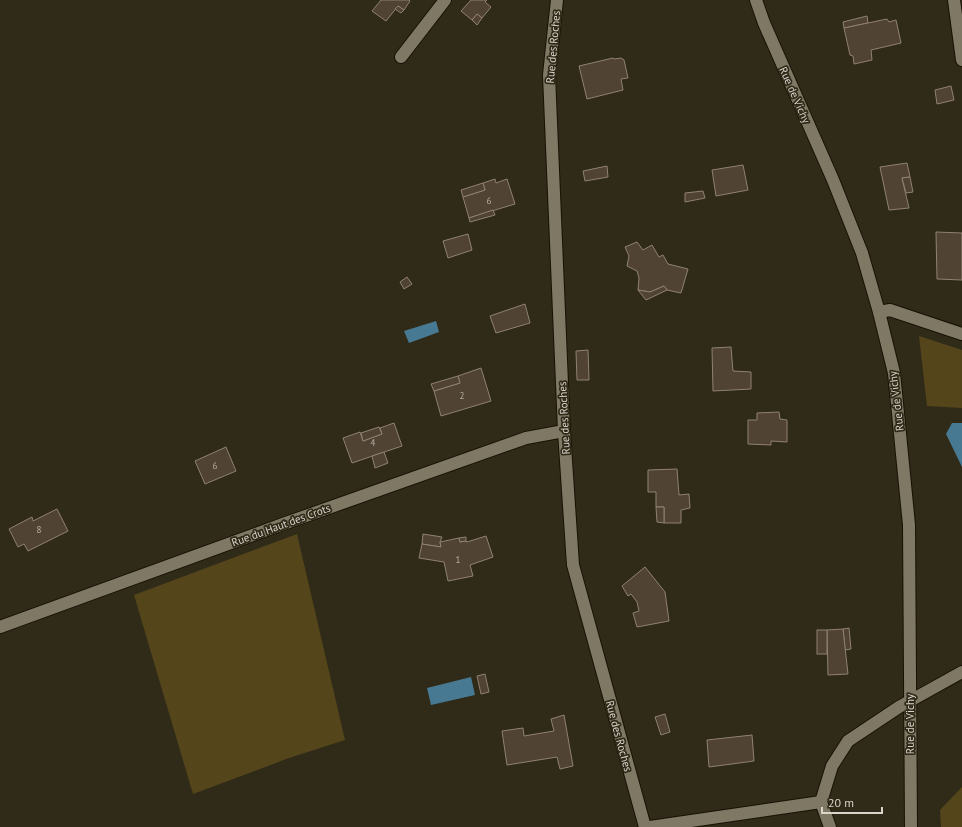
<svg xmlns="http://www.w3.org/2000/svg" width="962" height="827" font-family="'PT Sans',sans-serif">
<rect width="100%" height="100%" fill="#302a19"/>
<g fill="#54461a">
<path d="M919 336 962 350V408L927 406Z"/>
<path d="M297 534 345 740 289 758 193 794 134 595Z"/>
<path d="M962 787V827H941L940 810Z"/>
</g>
<g fill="#477a92">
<path d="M436 321 439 332 409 343 404 331Z"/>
<path d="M952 423H962V467L946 434Z"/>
<path d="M471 677 475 695 431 705 427 688Z"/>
</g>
<g fill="#504334" stroke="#908272">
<path d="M381 0H409L410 1 404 10 398 6 386 21 372 11Z"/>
<path d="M471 0H487L485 2 491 7 482 18 477 14 472 20 461 11Z"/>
<path d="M398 6 404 10 401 13 395 9Z"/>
<path d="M477 14 482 18 477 25 472 20Z"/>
<path d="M867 16 868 23 844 28 843 22Z"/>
<path d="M887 19 889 22 896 20 901 43 871 50 872 60 854 64 853 56 850 55 844 28Z"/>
<path d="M613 58 614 59 621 58 624 60 628 78 621 79 623 90 587 99 579 66Z"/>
<path d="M951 86 954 100 937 104 935 90Z"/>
<path d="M907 163 910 177 902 178 909 208 889 210 880 167Z"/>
<path d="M743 165 748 190 716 196 712 170Z"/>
<path d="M607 166 608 177 585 181 583 171Z"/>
<path d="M910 177 913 192 906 193 902 178Z"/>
<path d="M495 179 496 183 507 179 515 204 469 218 463 197 485 190 483 183Z"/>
<path d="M483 183 485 190 463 197 461 190Z"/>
<path d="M703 191 705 198 685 202V193Z"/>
<path d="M493 210 495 215 470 222 469 218Z"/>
<path d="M936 232 962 233V280L937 279Z"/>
<path d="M468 234 472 250 448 258 443 241Z"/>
<path d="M637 242 643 250 652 245 659 257 663 255 668 264 688 269 681 293 667 290 664 286 650 292 638 290 639 278 637 271 627 266 629 256 625 247Z"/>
<path d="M407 277 412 284 404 289 400 282Z"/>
<path d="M664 286 667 290 646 300 638 290 650 292Z"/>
<path d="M525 304 530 323 496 333 490 316Z"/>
<path d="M731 347 733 371 751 372V389L713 391 712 348Z"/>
<path d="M588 350 589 380H577L576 351Z"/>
<path d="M481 368 491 401 441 416 434 391 460 383 458 376Z"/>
<path d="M458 376 460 383 434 391 431 384Z"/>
<path d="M779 412 780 419 787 420V442L771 441V445L748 444V420H757V413Z"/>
<path d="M394 423 402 446 352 463 343 438 360 432 363 441 382 434 380 428Z"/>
<path d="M379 427 382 434 363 441 361 433Z"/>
<path d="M226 447 236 471 205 484 195 461Z"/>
<path d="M384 452 388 463 375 468 372 456Z"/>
<path d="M677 469 679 495 689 494 690 508 681 510V523H664V507H656V492H648V470Z"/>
<path d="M656 507H664V523L657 522Z"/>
<path d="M57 509 68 531 28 551 24 544 18 547 9 529 32 517 33 521Z"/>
<path d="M423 534 442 537 440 542 441 547 422 544Z"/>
<path d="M486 536 493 557 470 565 473 576 448 581 444 562 419 558 422 544 441 547 440 542 459 538 460 542 466 541 467 542Z"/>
<path d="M466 537V541L460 542 459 538Z"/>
<path d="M645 567 665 592 669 621 637 627 633 613 639 611 637 602 631 594 628 596 622 586Z"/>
<path d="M849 628 851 649 845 650 843 629Z"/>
<path d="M843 629 848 674 828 675 827 630Z"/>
<rect x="817" y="630" width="10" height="24"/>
<path d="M485 674 489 692 481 694 477 676Z"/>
<path d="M665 714 670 732 661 735 655 717Z"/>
<path d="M564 715 573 766 560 769 557 757 507 765 502 731 523 728 524 736 554 731 551 719Z"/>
<path d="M752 735 754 761 709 767 707 740Z"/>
</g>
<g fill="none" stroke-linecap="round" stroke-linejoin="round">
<defs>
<g id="minor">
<path d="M557 0 549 75 564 431 573 565 645 827"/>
<path d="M756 0 764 23 833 180 862 253 879 312 894 373 909 525 911 827"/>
<path d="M954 0 962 60"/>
<path d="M401 57 445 0"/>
<path d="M879 312 890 310 962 334"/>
<path d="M0 627 283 524 526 438 564 431"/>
<path d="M650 827 821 802"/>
<path d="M830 827 821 802 832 766 848 741 899 707 962 672"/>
</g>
</defs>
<use href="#minor" stroke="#181204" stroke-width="14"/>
<use href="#minor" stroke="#7f7865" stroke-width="12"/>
</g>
<g text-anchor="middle" stroke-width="3.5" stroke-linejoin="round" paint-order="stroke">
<g font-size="9" fill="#b7b0a5">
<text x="489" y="204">6</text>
<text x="462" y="399">2</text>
<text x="373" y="446">4</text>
<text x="215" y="469">6</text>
<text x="39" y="533">8</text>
<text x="458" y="563">1</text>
</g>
<g font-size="11" fill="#d9d5cb" stroke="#302a19">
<text transform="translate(553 47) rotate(-85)" y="4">Rue des Roches</text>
<text transform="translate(795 95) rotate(66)" y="4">Rue de Vichy</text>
<text transform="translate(896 401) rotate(-97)" y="4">Rue de Vichy</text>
<text transform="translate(564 418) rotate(-93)" y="4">Rue des Roches</text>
<text transform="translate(281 525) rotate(-20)" y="4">Rue du Haut des Crots</text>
<text transform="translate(910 724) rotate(-90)" y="4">Rue de Vichy</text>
<text transform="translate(619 736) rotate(75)" y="4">Rue des Roches</text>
</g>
</g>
<path d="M822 807v6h60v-6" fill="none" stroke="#d9d5cb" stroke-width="2"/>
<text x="828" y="807" font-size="12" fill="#d9d5cb" stroke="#302a19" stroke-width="3" paint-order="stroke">20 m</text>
</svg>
